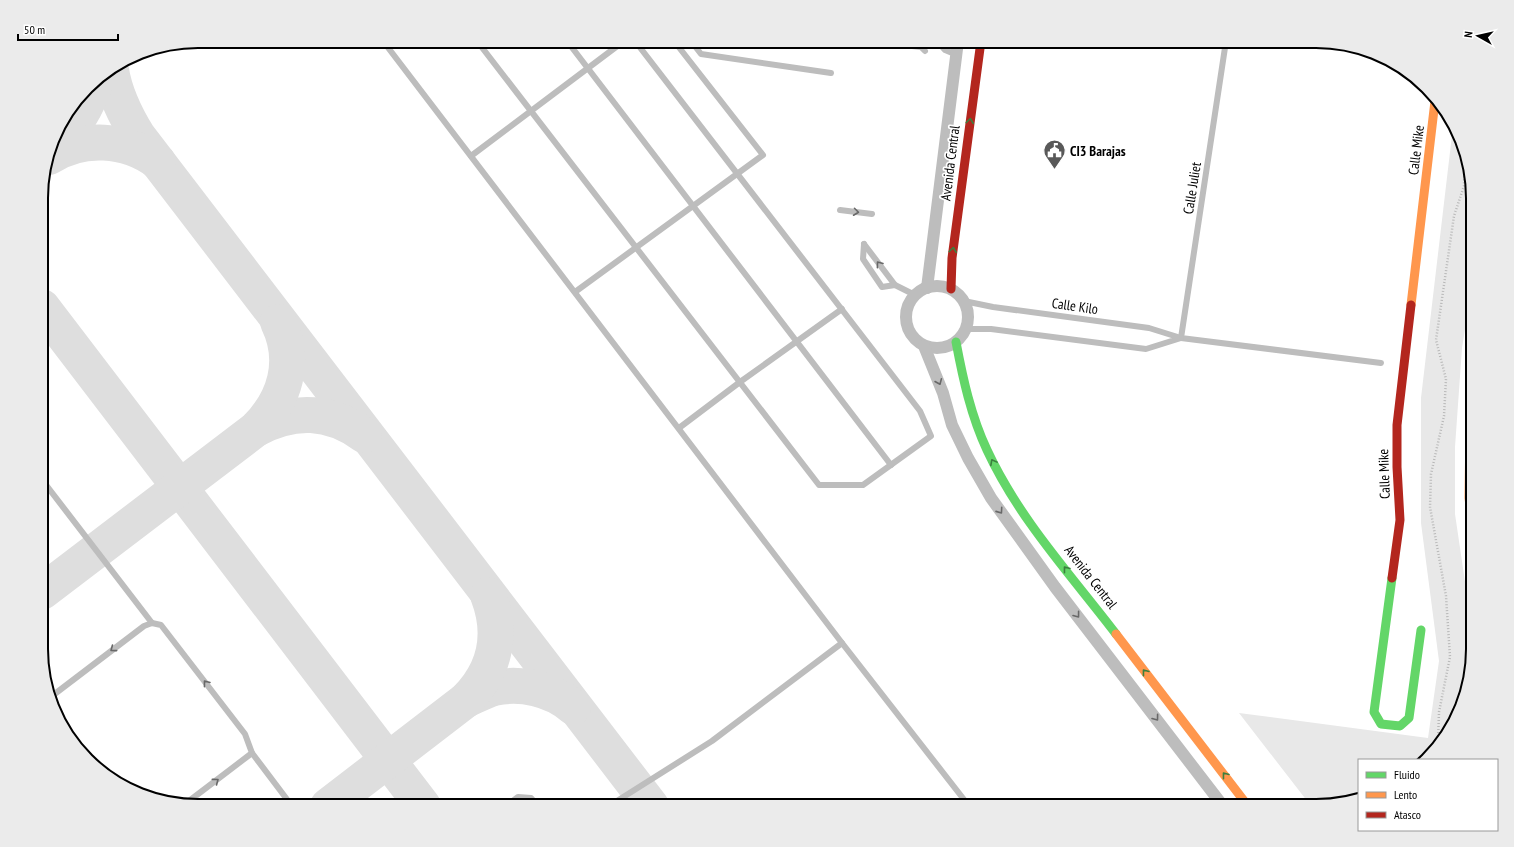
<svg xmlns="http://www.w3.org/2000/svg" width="1514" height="847" font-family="'PT Sans Narrow',sans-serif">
<rect width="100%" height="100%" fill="#fff"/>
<path fill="#e8e8e8" d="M1452 121 1465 148 1473 188V279L1462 348 1455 447V514L1473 636V659L1467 679 1452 708 1450 730 1421 760H1359V799L1326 806H1311L1239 713 1428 738 1439 661 1421 523V398L1452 135Z"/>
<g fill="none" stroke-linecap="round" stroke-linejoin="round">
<g stroke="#dedede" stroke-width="36">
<path d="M111 70C115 95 125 115 138 136L651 806"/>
<path d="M50 154C71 133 88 107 97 78"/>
<path d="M49 157C82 136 126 138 158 162"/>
<path d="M42 307 423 806"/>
<path d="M256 429C294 409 329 410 364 435"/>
<path d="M42 592 256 429C285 400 297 361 278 322"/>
<path d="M466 700C475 696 484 691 494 688 521 682 552 689 573 707"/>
<path d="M328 806 466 700C495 671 503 634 488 595"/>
</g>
<path stroke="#b8b8b8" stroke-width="2.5" stroke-dasharray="1 2" stroke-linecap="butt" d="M1438 742 1439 712 1450 657 1446 596 1430 507 1431 474 1444 416 1446 379 1436 340 1454 216 1464 186 1465 148"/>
<g stroke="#bdbdbd" stroke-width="6">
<path d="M383 41 842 643 969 806"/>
<path d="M477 41 819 485H863L931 436 920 411 635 41"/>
<path d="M567 41 891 465"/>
<path d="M691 41 701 54 831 73"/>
<path d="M869 41 921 47 925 51"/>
<path d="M937 41 945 50 957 55"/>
<path d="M948 41 958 48"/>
<path d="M1226 41 1181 338 1381 363"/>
<path d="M471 156 624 41"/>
<path d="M840 210 872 214"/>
<path d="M864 244 895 285 915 295"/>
<path d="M864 244 863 259 882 287 895 285"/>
<path d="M575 292 763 155 674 41"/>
<path d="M964 301 993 307 1149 328 1181 338 1146 349 991 329H966"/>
<path d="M679 428 740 382 842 309"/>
<path d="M42 469C46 474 46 477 42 481"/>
<path d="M43 481 152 623"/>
<path d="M52 696 144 626 152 623 161 625 245 734 252 753 185 804"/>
<path d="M252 753 292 806"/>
<path d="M506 806 518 797 531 798 538 806"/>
<path d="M609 806 712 741 842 643"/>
</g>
<g stroke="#bdbdbd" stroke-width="12">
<circle cx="937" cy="317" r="31"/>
<path d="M927 288 958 41"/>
<path d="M924 346 943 393 952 425 968 458 991 498 1055 587 1223 806"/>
</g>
<g stroke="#63d668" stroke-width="9">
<path d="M956 342C963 379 971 416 987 450 1019 519 1071 575 1116 634"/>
<path d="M1392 578 1374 712 1381 724 1400 726 1409 718 1421 630"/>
</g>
<g stroke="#ff974d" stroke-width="9">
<path d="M1411 305 1435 101"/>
<path d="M1473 381 1470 425 1469 498 1473 529"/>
<path d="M1116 634 1248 806"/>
</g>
<g stroke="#b3261e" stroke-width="9">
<path d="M951 289 952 258 981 41"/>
<path d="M1392 578 1400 520 1397 467V425L1411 305"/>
</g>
</g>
<defs><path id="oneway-chevron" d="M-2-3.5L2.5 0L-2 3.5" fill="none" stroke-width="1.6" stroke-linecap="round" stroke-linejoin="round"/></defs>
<g stroke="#3b803e">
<use href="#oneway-chevron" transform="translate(970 121) rotate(-83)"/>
<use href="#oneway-chevron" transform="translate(953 250) rotate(-83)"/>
<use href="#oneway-chevron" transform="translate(993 462) rotate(-118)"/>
<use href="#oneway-chevron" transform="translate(1066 569) rotate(-128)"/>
<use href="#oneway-chevron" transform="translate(1145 672) rotate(-128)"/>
<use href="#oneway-chevron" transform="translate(1225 775) rotate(-128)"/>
</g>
<g stroke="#686868">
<use href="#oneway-chevron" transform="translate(856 212) rotate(7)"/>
<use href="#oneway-chevron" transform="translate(879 264) rotate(-127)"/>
<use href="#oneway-chevron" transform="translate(939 382) rotate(67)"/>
<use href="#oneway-chevron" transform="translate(1000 511) rotate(55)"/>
<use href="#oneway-chevron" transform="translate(1077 615) rotate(53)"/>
<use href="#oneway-chevron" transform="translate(113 649) rotate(143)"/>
<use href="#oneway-chevron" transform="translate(206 683) rotate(-128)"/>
<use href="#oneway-chevron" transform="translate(1156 718) rotate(53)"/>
<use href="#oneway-chevron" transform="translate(216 781) rotate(-37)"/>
</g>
<defs>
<symbol id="civic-pin" viewBox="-11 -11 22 30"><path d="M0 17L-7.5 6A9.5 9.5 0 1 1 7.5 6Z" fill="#595959" stroke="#fff"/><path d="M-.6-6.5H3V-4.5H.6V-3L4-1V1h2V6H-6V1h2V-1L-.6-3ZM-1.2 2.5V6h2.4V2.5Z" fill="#fff"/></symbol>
</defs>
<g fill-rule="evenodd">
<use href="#civic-pin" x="1042" y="138" width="25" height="34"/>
</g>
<g text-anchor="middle" stroke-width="3.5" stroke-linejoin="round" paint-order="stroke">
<g font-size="14" fill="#000" stroke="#fff">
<text transform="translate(1416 150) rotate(-83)" y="5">Calle Mike</text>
<text transform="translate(950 163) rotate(-83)" y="5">Avenida Central</text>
<text transform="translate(1192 188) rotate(-81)" y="5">Calle Juliet</text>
<text transform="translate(1075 306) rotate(8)" y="5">Calle Kilo</text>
<text transform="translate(1384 474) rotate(-92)" y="5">Calle Mike</text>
<text transform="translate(1091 577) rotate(52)" y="5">Avenida Central</text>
</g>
<g font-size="14" font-weight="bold" fill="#000" stroke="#fff" text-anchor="start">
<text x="1070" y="156">CI3 Barajas</text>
</g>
</g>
<path d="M0 0H1514V847H0ZM198 48H1316A150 150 0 0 1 1466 198V649A150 150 0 0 1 1316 799H198A150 150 0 0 1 48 649V198A150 150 0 0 1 198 48Z" fill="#ebebeb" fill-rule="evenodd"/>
<path fill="none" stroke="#000" stroke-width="2" d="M198 48H1316A150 150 0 0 1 1466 198V649A150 150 0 0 1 1316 799H198A150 150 0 0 1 48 649V198A150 150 0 0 1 198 48Z"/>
<rect x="1358" y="759" width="140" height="72" fill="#ffffff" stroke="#999999"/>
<rect x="1366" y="772" width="20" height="6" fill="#63d668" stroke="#999999"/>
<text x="1394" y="779" font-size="12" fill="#000000">Fluido</text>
<rect x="1366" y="792" width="20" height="6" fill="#ff974d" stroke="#999999"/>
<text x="1394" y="799" font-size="12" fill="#000000">Lento</text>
<rect x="1366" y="812" width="20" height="6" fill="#b3261e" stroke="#999999"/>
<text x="1394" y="819" font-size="12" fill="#000000">Atasco</text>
<g transform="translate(1478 36) rotate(278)" stroke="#ffffff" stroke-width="3" paint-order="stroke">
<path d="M0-3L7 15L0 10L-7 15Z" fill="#000000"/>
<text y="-6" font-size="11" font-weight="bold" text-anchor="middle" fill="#000000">N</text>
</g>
<path d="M18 34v6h100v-6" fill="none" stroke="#000000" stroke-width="2"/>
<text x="24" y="34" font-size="12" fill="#000000" stroke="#ffffff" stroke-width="3" paint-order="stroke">50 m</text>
</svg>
